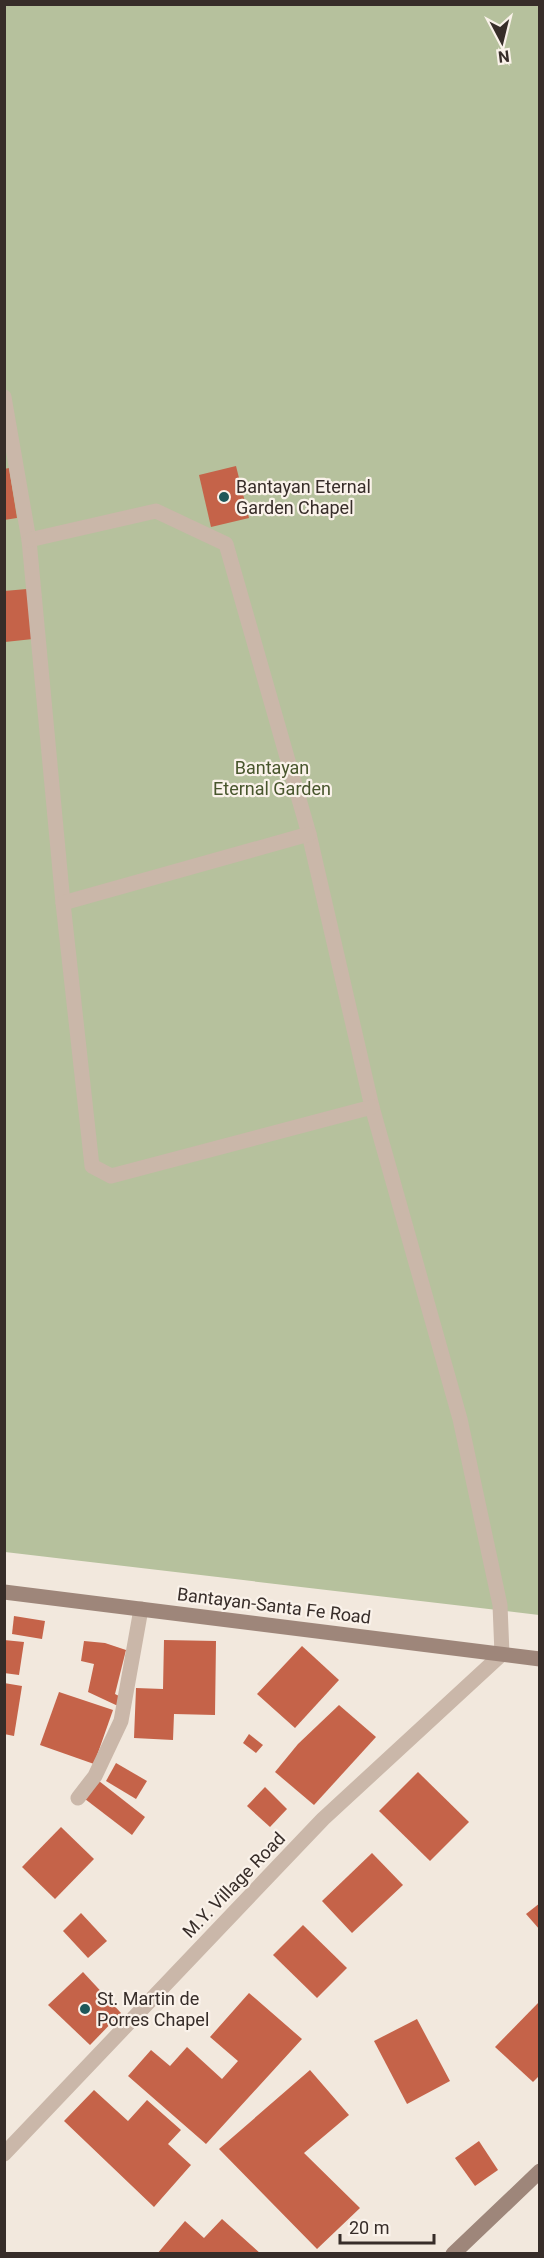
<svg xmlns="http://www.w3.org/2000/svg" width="544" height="2258" font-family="Roboto,sans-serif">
<rect width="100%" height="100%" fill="#f2e8dd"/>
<path fill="#b6c19d" d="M5 5H539V1615L5 1552Z"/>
<g fill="#c56349">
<path d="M236 466 249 518 211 527 199 475Z"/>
<path d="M9 468 17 518 4 520V469Z"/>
<path d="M27 589 33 639 5 642 4 591Z"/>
<path d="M14 1616 45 1621 42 1639 12 1634Z"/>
<path d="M4 1640 24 1642 19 1675 4 1673Z"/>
<path d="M164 1640 216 1641 215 1715 174 1714 173 1740 134 1738 136 1688 163 1689Z"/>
<path d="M84 1641 105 1643 126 1650 115 1694 121 1697 118 1706 88 1692 94 1664 81 1661Z"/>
<path d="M302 1646 339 1680 295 1728 257 1694Z"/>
<path d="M4 1683 22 1686 14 1736 4 1734Z"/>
<path d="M59 1692 113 1710 94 1764 40 1745Z"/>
<path d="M339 1705 376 1737 314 1805 275 1772 298 1744Z"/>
<path d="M249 1734 263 1745 256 1753 243 1743Z"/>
<path d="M116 1763 147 1781 136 1799 106 1781Z"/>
<path d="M418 1772 469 1822 430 1861 379 1811Z"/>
<path d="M99 1781 145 1817 132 1835 85 1799Z"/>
<path d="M265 1787 287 1809 270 1827 247 1806Z"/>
<path d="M61 1827 94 1859 55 1899 22 1867Z"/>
<path d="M372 1853 403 1885 352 1933 322 1901Z"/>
<path d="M540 1903V1930L526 1914Z"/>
<path d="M81 1913 107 1941 88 1958 63 1931Z"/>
<path d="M303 1925 347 1968 317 1998 273 1955Z"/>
<path d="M83 1972 121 2013 90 2045 48 2005Z"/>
<path d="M249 1993 302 2039 206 2144 128 2076 151 2050 170 2066 187 2047 222 2079 238 2061 210 2037Z"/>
<path d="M540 2001V2075L533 2082 495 2047Z"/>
<path d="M417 2019 450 2081 407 2104 374 2041Z"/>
<path d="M310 2070 349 2115 304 2153 360 2208 317 2249 219 2149Z"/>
<path d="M94 2090 128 2121 147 2100 181 2130 168 2144 191 2165 154 2207 64 2121Z"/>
<path d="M479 2141 498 2170 475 2186 455 2158Z"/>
<path d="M222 2219 261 2254H157L185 2221 204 2238Z"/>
</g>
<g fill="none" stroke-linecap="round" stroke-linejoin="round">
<g stroke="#cab7a9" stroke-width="15">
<path d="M4 397 29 540 63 903"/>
<path d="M29 540 156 511 226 544 309 834 372 1107 460 1419 500 1605 502 1654"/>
<path d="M309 834 63 903 92 1166 111 1176 372 1107"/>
</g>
<g stroke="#cab7a9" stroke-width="15">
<path d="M78 1798 95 1776 121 1721 141 1609"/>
<path d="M4 2154 323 1819 502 1654"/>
</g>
<g stroke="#9e867a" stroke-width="15">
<path d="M4 1592 540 1659"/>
<path d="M453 2254 540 2171"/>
</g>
</g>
<g fill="#1e5759" stroke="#faf2ea" stroke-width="2">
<circle cx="224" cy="497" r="6"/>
<circle cx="85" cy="2009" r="6"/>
</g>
<g text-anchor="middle" stroke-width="4.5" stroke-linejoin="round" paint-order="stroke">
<g font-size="18" fill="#372d29" stroke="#faf2ea" text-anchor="start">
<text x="236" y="493">Bantayan Eternal<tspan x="236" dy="21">Garden Chapel</tspan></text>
<text x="97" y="2005">St. Martin de<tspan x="97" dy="21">Porres Chapel</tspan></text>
</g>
<g font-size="18" fill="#48562d" stroke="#faf2ea">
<text x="272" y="774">Bantayan<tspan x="272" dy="21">Eternal Garden</tspan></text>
</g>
<g font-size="18" fill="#372d29" stroke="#faf2ea">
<text transform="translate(274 1606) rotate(7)" y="6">Bantayan-Santa Fe Road</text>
<text transform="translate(234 1885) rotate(-46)" y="6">M.Y. Village Road</text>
</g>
</g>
<rect width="544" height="2258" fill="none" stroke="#372d29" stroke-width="12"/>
<g transform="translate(502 42) rotate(173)" stroke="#faf2ea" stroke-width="4.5" paint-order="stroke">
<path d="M0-4.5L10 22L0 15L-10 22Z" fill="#372d29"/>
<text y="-9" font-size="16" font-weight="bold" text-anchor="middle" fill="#372d29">N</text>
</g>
<path d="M340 2234v9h94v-9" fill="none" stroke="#372d29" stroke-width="3"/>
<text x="349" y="2234" font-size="18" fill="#372d29" stroke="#faf2ea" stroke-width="4.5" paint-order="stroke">20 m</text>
</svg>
